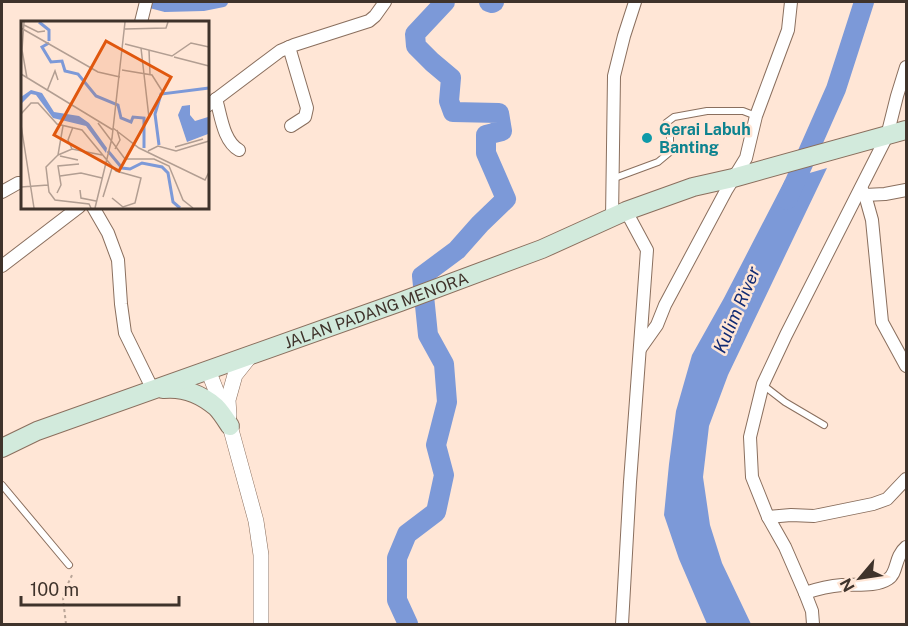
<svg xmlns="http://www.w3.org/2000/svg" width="908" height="626" font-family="'Public Sans',sans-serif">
<rect width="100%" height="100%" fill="#ffe6d6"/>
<path fill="#7c99d8" d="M827 168 728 375 709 426 703 477 710 525 722 563 751 624H707L679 559 664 515 669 464 676 411 692 355 724 298 785 180Z"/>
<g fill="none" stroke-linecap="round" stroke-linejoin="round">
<path stroke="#7c99d8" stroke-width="10" d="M146 2 165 7 203 6 223 2"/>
<g stroke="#7c99d8" stroke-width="20">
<path d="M489 2 492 3 494 2"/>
<path d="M787 200 836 89 864 2"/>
<path d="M408 624 397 600V558L407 534 436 512 444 475 436 445 447 402 444 364 428 335 422 276 457 250 480 224 506 199 486 153V135L502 131 499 113 453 112 449 101 451 78 432 62 416 46 415 34 445 2"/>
</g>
<defs>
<g id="service">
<path d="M612 179 658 162 670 152V137L666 123 674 117 707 111H743L756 116"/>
<path d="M763 385 785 402 824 425"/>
<path d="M2 485 69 565"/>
</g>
<g id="minor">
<path d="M141 22 146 2"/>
<path d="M289 47 307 108 305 117 291 126"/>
<path d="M216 99C221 115 223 141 239 150"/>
<path d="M207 106 280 51 294 45 369 21 375 16 385 2"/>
<path d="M861 188 865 195 872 220 882 322 906 366"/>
<path d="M2 192 18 183H22"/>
<path d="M865 195 885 194 906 190"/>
<path d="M93 207 108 233 118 260 121 304 125 333 153 390"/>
<path d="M612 218 614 76 624 36 635 2"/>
<path d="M2 266 79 207"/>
<path d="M640 349 657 325 665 305 727 189 746 158 756 116 788 30 791 2"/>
<path d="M768 517 791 515 814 516 873 504 887 499 906 479"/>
<path d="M805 593C817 589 829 586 842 585 856 584 876 587 888 579 898 573 894 557 906 547"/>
<path d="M622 624 630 482 647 250 626 211"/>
<path d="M813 624 812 611 805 593 785 547 768 517 752 477 750 437 763 384 786 335 887 136 897 96 906 67"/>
</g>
<g id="tertiary">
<path d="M208 370 230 426 256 521 261 555V624"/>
<path d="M229 415 228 400 235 375 251 355"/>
</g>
<g id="secondary">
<path d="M163 389C182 387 201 394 216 407 221 412 226 420 230 426"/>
<path id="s1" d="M2 448 37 431 400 302 542 249 626 211 693 187 733 178 906 130"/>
</g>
</defs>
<use href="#service" stroke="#8a6f5e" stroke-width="8"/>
<use href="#minor" stroke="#8a6f5e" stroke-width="14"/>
<use href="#tertiary" stroke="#8a6f5e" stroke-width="16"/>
<use href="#secondary" stroke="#8a6f5e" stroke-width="20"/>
<path stroke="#b9a598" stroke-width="2" stroke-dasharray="3 3" stroke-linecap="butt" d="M66 624 63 599 64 592 73 573"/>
<use href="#service" stroke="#fff" stroke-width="6"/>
<use href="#minor" stroke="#fff" stroke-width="12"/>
<use href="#tertiary" stroke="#fff" stroke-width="15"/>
<use href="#secondary" stroke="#d2eadc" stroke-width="18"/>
</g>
<circle fill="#0f9aa8" stroke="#ffe6d6" stroke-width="2" cx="647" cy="138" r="6"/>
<g text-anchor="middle" stroke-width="5" stroke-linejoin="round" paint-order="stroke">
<g font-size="16" font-weight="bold" fill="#0d838f" stroke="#ffe6d6" text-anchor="start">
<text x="659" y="135">Gerai Labuh<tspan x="659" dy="18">Banting</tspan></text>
</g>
<g font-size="16" fill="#3f332b" stroke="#ffe6d6">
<text dy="6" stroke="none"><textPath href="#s1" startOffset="399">JALAN PADANG MENORA</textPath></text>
</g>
<g font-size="18" font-style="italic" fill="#112a73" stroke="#ffe6d6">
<text transform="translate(737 310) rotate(-67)" y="6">Kulim River</text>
</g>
</g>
<g transform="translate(21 21)">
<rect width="188" height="188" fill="#ffe6d6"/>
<path d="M10 69 21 72 33 91 58 95 68 102 86 127 85 132 65 105 32 97 15 74 10 73 0 83V76ZM169 84V94L174 100 187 96V113L166 121 157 94 161 85Z" fill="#7c99d8"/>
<path fill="none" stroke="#7c99d8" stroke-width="3" d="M18 1 28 9V20M28 22 21 26 30 41 41 40 44 50 57 53 75 75 97 84 100 97 110 101 112 96 123 97V127M138 124 134 93 140 73 188 67M87 130 101 147 109 148 121 142 141 146 147 152 152 181 159 187"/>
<path fill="none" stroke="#b29e92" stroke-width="1.5" d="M3 1 1 29 6 57M3 4 17 11 24 10M0 7 77 51 99 56M104 8 145 7 147 1M104 23 151 35 170 22 188 26M120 27 128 97M128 29 129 53M153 36 188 45M101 49 131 54 143 73M0 53 92 109M26 70 34 50 37 59M0 93 10 82H17L36 103 61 109 95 150 120 157 114 182 102 186 91 177M77 102 104 138H133L148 145 162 179 172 187M0 104 13 187M42 105 37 134 25 146 28 171 34 179 68 183 70 187M92 107 118 127 184 159 188 151M154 126 182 118M51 128 47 119 52 106M94 128 99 119 96 109M127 130 137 125 155 130 188 120M37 134 51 128 81 134M39 135 57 139M39 155 60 152 81 157M0 166 27 164M59 169 60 177 75 180M36 172 40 164 37 145 58 143M82 176 91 147M74 187 91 117 104 1"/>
<path fill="#e0570e" fill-opacity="0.15" stroke="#e0570e" stroke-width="3" d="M85 20 150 56 98 150 33 114Z"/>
<rect width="188" height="188" fill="none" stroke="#3f332b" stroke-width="3"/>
</g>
<rect width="908" height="626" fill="none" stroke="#3f332b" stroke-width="6"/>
<g transform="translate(860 578) rotate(241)" stroke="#ffe6d6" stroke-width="4.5" paint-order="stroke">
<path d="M0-4.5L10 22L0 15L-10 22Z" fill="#3f332b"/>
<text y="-9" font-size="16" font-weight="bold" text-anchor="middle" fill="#3f332b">N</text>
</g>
<path d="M21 596v9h158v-9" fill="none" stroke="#3f332b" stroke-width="3"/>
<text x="30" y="596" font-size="18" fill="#3f332b" stroke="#ffe6d6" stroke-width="4.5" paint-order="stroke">100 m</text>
</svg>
